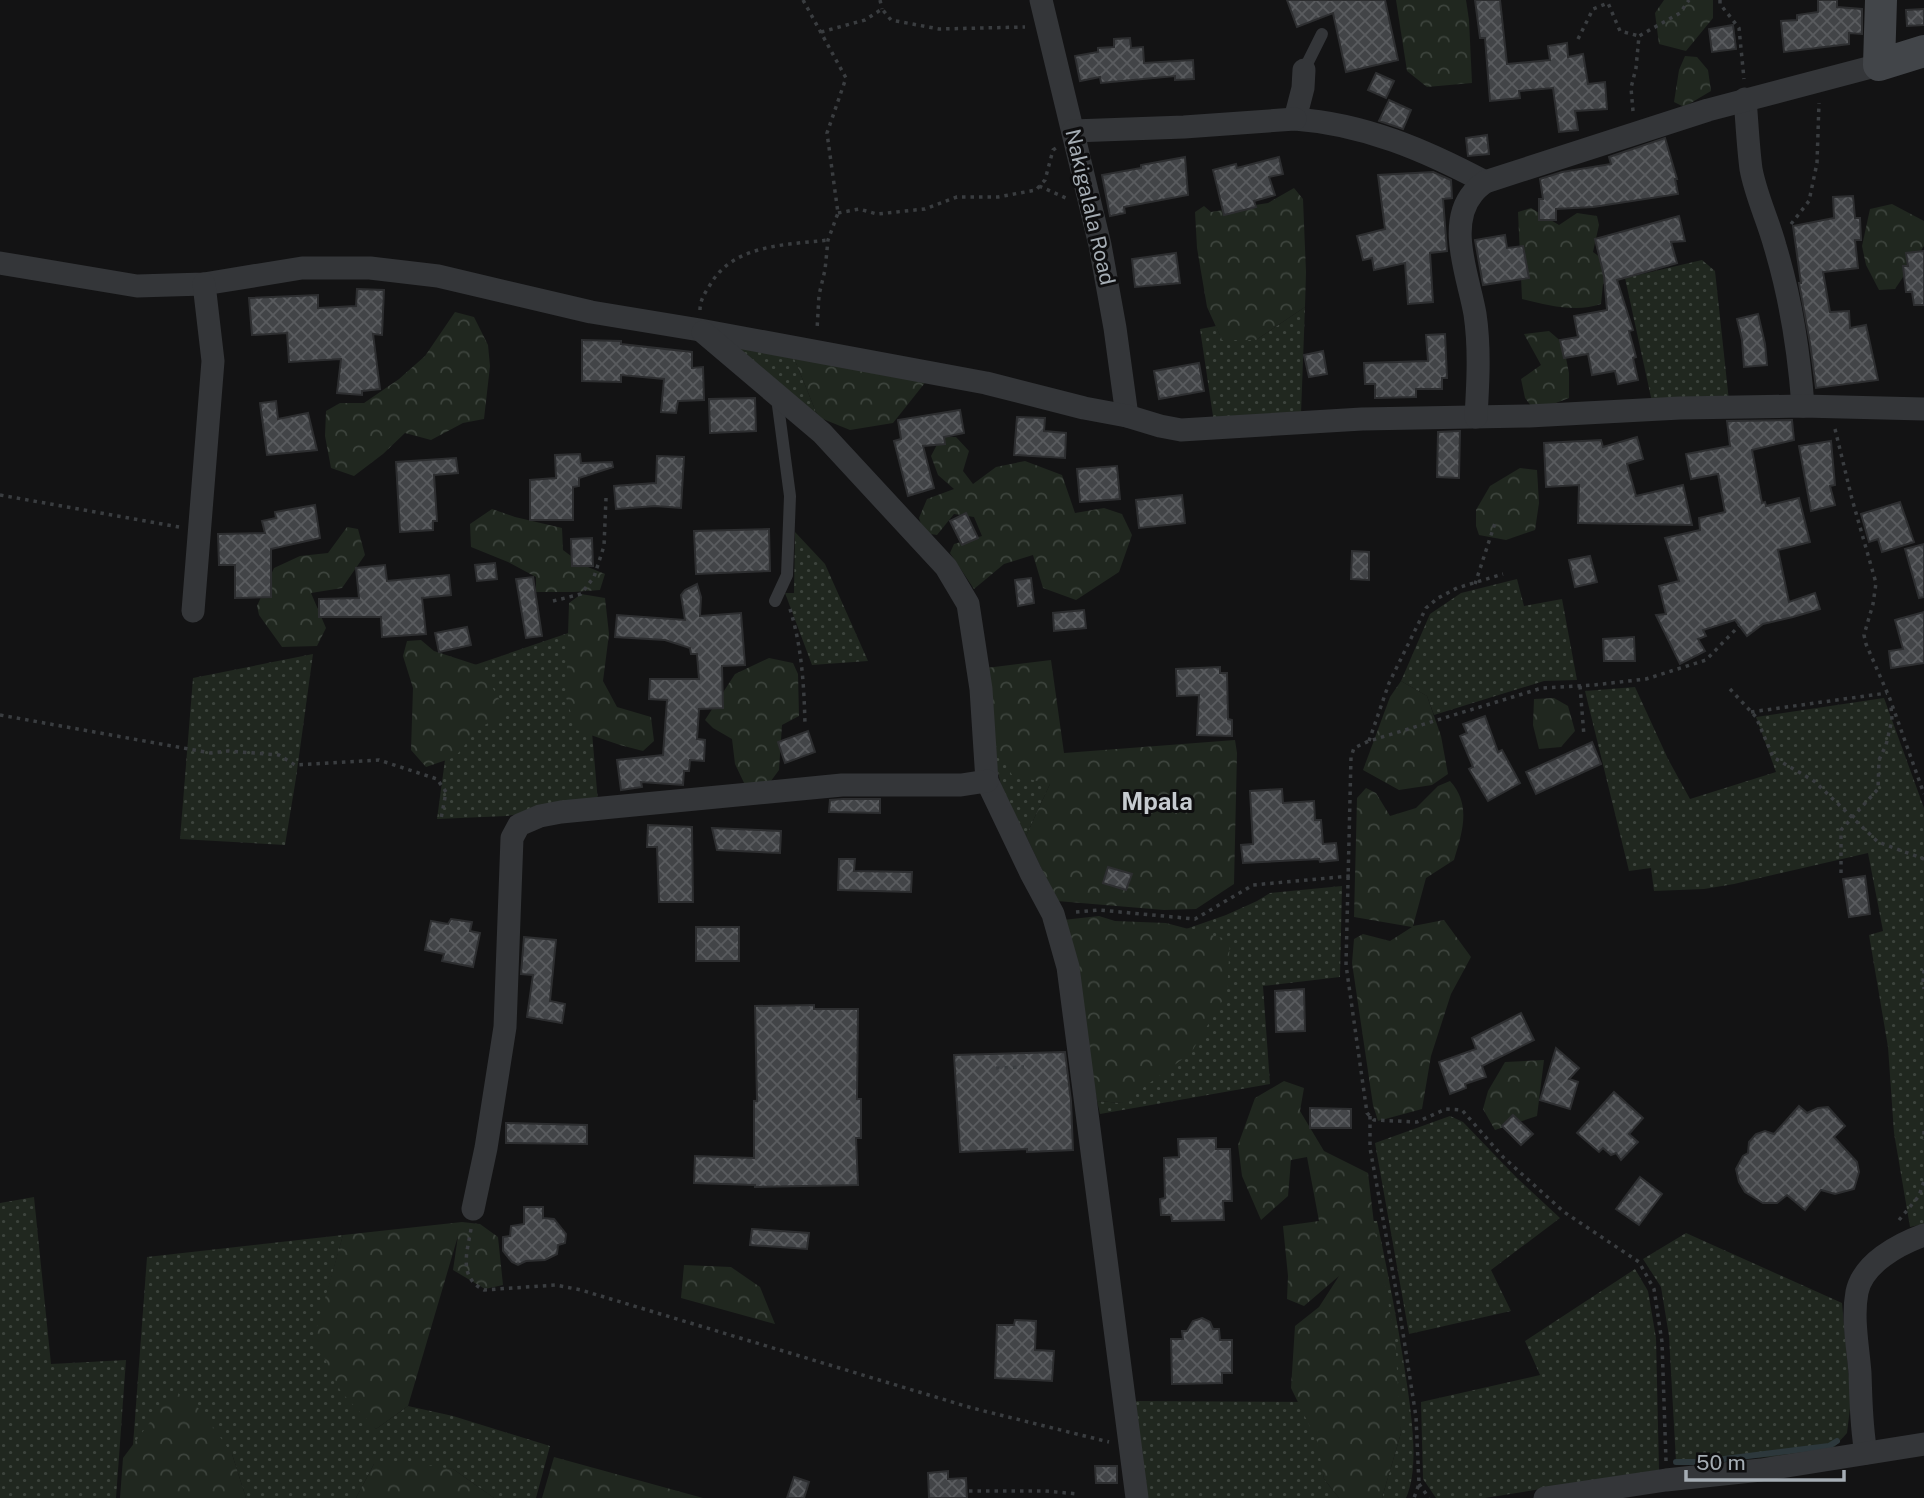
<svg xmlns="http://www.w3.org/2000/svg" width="1924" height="1498" font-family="'Public Sans',sans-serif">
<defs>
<pattern id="grass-dots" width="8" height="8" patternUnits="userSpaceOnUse" patternTransform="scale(1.75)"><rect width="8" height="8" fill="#20271f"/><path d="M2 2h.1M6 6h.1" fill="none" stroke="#3d443d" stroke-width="1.8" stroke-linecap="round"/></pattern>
<pattern id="forest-crowns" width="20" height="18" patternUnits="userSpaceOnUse" patternTransform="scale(1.75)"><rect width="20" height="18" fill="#20271f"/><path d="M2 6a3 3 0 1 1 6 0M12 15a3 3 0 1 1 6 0" fill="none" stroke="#3d443d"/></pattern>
<pattern id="building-cross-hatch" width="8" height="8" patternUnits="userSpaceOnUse" patternTransform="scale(1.75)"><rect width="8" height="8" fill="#424447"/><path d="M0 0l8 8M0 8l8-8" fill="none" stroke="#5a5c5f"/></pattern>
</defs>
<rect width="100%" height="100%" fill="#131314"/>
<g fill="url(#grass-dots)">
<path d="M1702 260 1715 271 1729 401 1652 402 1625 278Z"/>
<path d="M1305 307 1301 414 1214 423 1200 329 1216 326 1222 340H1256Z"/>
<path d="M729 344 794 358 818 417Z"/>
<path d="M795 532 825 564 868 661 812 665 785 593H794Z"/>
<path d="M1517 579 1524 606 1562 599 1577 680 1544 681 1434 715 1427 696 1401 681 1430 614 1461 593Z"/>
<path d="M583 628 598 802 507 816 437 819 457 671Z"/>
<path d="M313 654 296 778 285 845 180 839 193 678Z"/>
<path d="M1635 687 1668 759 1690 799 1776 772 1756 717 1884 698 1924 808V1224L1910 1227 1894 1133 1888 1047 1869 935 1883 931 1868 853 1734 884 1704 889 1654 891 1651 868 1629 871 1585 691Z"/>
<path d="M990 735 1050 784 1026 836 1004 800Z"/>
<path d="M1342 886 1340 977 1263 986 1270 1084 1100 1114 1097 1101 1122 1103 1229 941 1186 929 1226 915 1257 901 1270 893Z"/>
<path d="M1450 1116 1463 1122 1517 1178 1560 1218 1491 1270 1511 1311 1409 1334 1375 1143Z"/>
<path d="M34 1197 51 1364 126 1360 116 1498H0V1203Z"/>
<path d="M1372 1221H1377C1389 1278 1400 1334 1408 1391 1412 1421 1419 1470 1406 1498H1382L1401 1433Z"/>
<path d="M1686 1233 1842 1303 1851 1400 1847 1433 1828 1454 1676 1462 1669 1336 1661 1287 1643 1259Z"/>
<path d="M343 1235 315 1337 376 1429 408 1406 453 1416 550 1446 536 1498H494L453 1469 374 1464 356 1498H246L232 1454 144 1432 133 1445 147 1257Z"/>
<path d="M1635 1269 1648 1291 1656 1338 1659 1470 1485 1498H1436L1423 1479 1421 1402 1540 1375 1525 1341Z"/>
<path d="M1135 1401 1314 1402 1324 1479 1339 1498H1145Z"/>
</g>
<g fill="url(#forest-crowns)">
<path d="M1396 0H1466L1469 20 1472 83 1427 87 1407 71Z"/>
<path d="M1664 0H1713V18L1686 51 1659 44 1655 13Z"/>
<path d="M1685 56 1697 57 1708 70 1711 91 1684 107 1674 102 1679 70Z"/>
<path d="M1294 188 1303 199 1306 272 1305 307 1256 340H1222L1207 307 1197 248 1195 212 1204 206 1211 212 1268 203Z"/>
<path d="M1892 204 1924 221V246L1895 289 1879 290 1866 265 1862 246 1870 209Z"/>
<path d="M1531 208 1559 225 1577 213 1597 216 1599 225 1593 252 1619 271 1620 279 1603 284 1601 304C1576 313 1547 305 1522 299L1518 212Z"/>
<path d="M455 312 474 317 488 345 490 366 484 419 463 423 431 440 405 433 383 454 354 476 331 468 325 436 326 411 340 403H364L399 379 425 356Z"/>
<path d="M1549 331 1563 343 1569 373V398L1535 411 1525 398 1521 379 1541 365 1524 334Z"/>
<path d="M794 358 928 379 893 423 850 430 818 417Z"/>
<path d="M941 437H956L969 451 963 471 973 484 996 467 1025 461 1062 475 1075 513 1104 508 1122 514 1132 535 1119 572 1076 600 1043 588 1033 555 1004 564 974 589 950 553 954 544 982 536 974 517 954 514 937 535 924 533 919 518 927 499 954 489 938 475 931 456Z"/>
<path d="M1520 468 1537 470 1539 503 1535 530 1506 540 1479 535 1476 526V510L1490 486Z"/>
<path d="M492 509 515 517 562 528 563 550 583 565 605 574 600 590 574 592H536V577L508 562 471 547 470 524Z"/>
<path d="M347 527 358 529 365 555 342 588 311 593 326 628 317 646 282 647 259 615 257 606 274 568 300 556 328 553Z"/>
<path d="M581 594 605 598 609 634 603 681 617 707 651 717 654 741 643 751 620 745 576 730 566 697 569 603Z"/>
<path d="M421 640 434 651 480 666 507 713 479 728 455 757 426 767 411 750 413 688 403 656 407 641Z"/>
<path d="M769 658 793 663 798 674 799 716 782 725 779 770 768 785 746 787 735 764 732 739 713 728 705 720 735 674Z"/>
<path d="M1051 660 1064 753 1235 740 1237 753 1234 884 1196 909 1164 910 1057 901 1026 836 1050 784 1012 775 990 735 986 668Z"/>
<path d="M1401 681 1427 696 1441 736 1448 774 1432 785 1399 790 1363 770 1390 697Z"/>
<path d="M1554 698 1568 706 1575 731 1561 747 1539 749 1533 725 1534 699Z"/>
<path d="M1450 781C1472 805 1462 833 1454 860L1426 878 1413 926 1444 920 1471 957 1451 994 1431 1056 1422 1109 1378 1121 1373 1105 1352 963 1354 939 1363 934 1390 941 1412 927 1354 917 1357 798 1366 788 1376 793 1390 816 1416 808 1438 786Z"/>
<path d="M1099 916 1115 921 1166 923 1230 940 1227 993 1191 1053 1122 1103 1097 1101 1063 920Z"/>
<path d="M1544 1060 1537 1116 1495 1130 1483 1109 1488 1091 1505 1062Z"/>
<path d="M1284 1081 1304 1088 1300 1111 1324 1151 1368 1173 1375 1232 1395 1339 1401 1433 1382 1498H1339L1324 1479 1317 1441 1291 1388 1295 1326 1319 1307 1339 1276 1304 1306 1287 1299 1288 1276 1283 1226 1319 1221 1307 1157 1291 1160 1288 1196 1261 1220 1242 1176 1238 1145 1255 1098Z"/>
<path d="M462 1222 480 1224 498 1237 503 1285 485 1289 453 1270 458 1236 408 1406 376 1429 341 1392 314 1337 343 1235Z"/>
<path d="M684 1265 731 1267 760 1287 775 1324 681 1298Z"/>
<path d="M174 1390 202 1411 232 1454 246 1498H120L123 1458Z"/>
<path d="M554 1457 703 1498H542Z"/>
<path d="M412 1463 453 1469 494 1498H356L374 1464Z"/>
</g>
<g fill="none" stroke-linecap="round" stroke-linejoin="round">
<path stroke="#2d383c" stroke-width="6" d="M1676 1462H1700L1829 1446 1837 1441"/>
</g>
<g fill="url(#building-cross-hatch)" stroke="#2d2e30" stroke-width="2">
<path d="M1287 0H1385L1398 60 1346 72 1333 13 1297 27Z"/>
<path d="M1475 0H1500L1507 64 1550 60 1548 46 1567 43 1568 57 1583 54 1588 84 1605 82 1607 109 1575 111 1578 130 1559 132 1553 88 1519 91 1520 98 1490 101 1485 38H1480Z"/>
<path d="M1818 0H1837V7L1862 9V34L1849 33V44L1784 52 1781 21 1797 20V15L1818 12Z"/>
<path d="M1924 9V25L1907 26 1906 10Z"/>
<path d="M1733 25 1736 49 1712 52 1709 29Z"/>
<path d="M1130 38 1131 48 1143 47 1144 63 1193 60 1194 79 1175 80V76L1101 83 1100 77 1080 81 1075 56 1098 52V48L1114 47V39Z"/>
<path d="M1376 73 1394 81 1386 98 1368 90Z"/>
<path d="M1389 100 1411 110 1403 129 1379 121Z"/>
<path d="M1487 135 1489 154 1468 156 1466 138Z"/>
<path d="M1665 138 1677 179H1675L1678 194 1593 207 1556 209V220H1539V199H1543L1540 179 1562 172 1611 164 1609 157Z"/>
<path d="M1185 157 1188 195 1124 207 1125 213 1110 216 1102 175 1141 168V165Z"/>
<path d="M1279 157 1283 174 1269 177 1275 195 1254 201 1256 207 1224 215 1213 170 1236 164 1237 168Z"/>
<path d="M1433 172 1451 180 1452 198 1443 199 1447 251 1430 253 1433 302 1408 304 1405 263 1374 270 1372 258 1363 260 1357 236 1385 229 1378 175Z"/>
<path d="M1853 196 1855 218H1860L1861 240H1855L1858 268 1823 272 1830 312 1849 311 1850 328 1866 325 1878 380 1816 388 1810 343 1799 283H1801L1793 226 1834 218 1833 197Z"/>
<path d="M1679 216 1685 241 1671 242 1677 263 1617 280 1633 330 1629 331 1636 357 1633 358 1638 380 1618 384 1615 371 1592 375 1588 354 1564 358 1560 340 1578 337 1574 316 1607 310 1604 276 1595 239Z"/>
<path d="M1505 235 1507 248 1523 246 1529 278 1483 285 1475 240Z"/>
<path d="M1924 251V305H1914L1912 292H1906L1903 266H1908L1906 253Z"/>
<path d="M1176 253 1180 283 1135 287 1132 259Z"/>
<path d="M357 289 384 290 382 335 373 334 380 389 362 391V395L337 393 341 359 289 362 287 333 252 335 249 298 318 295V308L356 306Z"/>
<path d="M1758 314 1765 344 1767 365 1744 367 1742 340 1737 319Z"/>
<path d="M1445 334 1447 378H1442V389H1416V397L1375 398V384H1365L1364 363 1428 361 1426 335Z"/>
<path d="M582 340 621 341V344L692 352V368L703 367 704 400 678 401 676 413 661 412 664 379 621 375V382L582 381Z"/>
<path d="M1323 351 1327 374 1309 377 1304 355Z"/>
<path d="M1199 363 1204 391 1159 399 1154 371Z"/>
<path d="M755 398 756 431 710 433 709 399Z"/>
<path d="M276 401 278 419 308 413 317 450 267 455 260 403Z"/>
<path d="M960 410 964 433 944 437 945 444 923 446 934 488 908 496 894 441 901 439 898 420Z"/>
<path d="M1017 417 1045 418 1044 431 1066 433 1065 458 1014 455Z"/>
<path d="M1792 420 1794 440 1752 450 1762 503 1765 502 1766 506 1799 498 1810 542 1778 550 1789 602 1815 593 1820 609 1793 617 1763 624 1747 636 1735 620 1703 630 1706 636 1698 639 1705 651 1680 664 1656 615 1666 614 1659 586 1679 581 1665 538 1700 530 1699 518 1725 512 1718 474 1691 479 1686 454 1730 446 1727 421Z"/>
<path d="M1460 431 1459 478 1437 477 1438 432Z"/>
<path d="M1637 437 1643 459 1627 464 1636 496 1683 485 1692 525 1578 523 1579 485 1546 487 1544 443 1601 440 1603 447Z"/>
<path d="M1831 441 1835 485 1830 486 1835 505 1811 511 1799 446Z"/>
<path d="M580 454 581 463 612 462 613 467 579 478V486L573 487V520H530V480L556 478 555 455Z"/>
<path d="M657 456 684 457 681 508 655 506 616 509 614 486 656 483Z"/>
<path d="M456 458 458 473 434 475 437 521H433V530L400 532 396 462Z"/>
<path d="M1117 466 1120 499 1080 502 1077 469Z"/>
<path d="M1182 495 1185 523 1139 528 1136 500Z"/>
<path d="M1900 502 1914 542 1882 552 1878 539 1869 542 1861 514Z"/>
<path d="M315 505 320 538 271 549V597L235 598V565H219L218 534 265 533 262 521 276 518 275 512Z"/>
<path d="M966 513 978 538 962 545 950 521Z"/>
<path d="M769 529 770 571 696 574 694 531Z"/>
<path d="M592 538 593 566H572L571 539Z"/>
<path d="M1924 544V597L1919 598 1905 549Z"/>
<path d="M1352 551 1369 552V580L1351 579Z"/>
<path d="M1590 556 1597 582 1575 587 1569 560Z"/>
<path d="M495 563 497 579 477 581 475 565Z"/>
<path d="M385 565 387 581 449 575 451 595 422 598 426 634 382 637 381 617H319V599L359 598 356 568Z"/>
<path d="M533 577 542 636 526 638 516 579Z"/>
<path d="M1031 578 1034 603 1018 606 1015 580Z"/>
<path d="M697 584 701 597 700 616 741 613 745 665 722 666 723 708 699 709 697 739 705 740 704 761 690 760 689 771H684L683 785 641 782 642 787 621 790 617 760 663 755 667 700 649 699 650 679H699L697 654H691L690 648 665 640 615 637 617 615 685 620 681 595 685 590Z"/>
<path d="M1084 610 1086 628 1054 631 1053 613Z"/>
<path d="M1924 612V663L1891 668 1889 651 1903 649 1895 620Z"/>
<path d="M467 627 471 645 439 652 435 633Z"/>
<path d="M1634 637 1635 661H1604L1603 639Z"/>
<path d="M1220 667V673H1227L1228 719 1232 720V736L1197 735 1199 695 1177 696 1176 669Z"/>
<path d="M1485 716 1498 752 1502 750 1520 783 1488 801 1469 769 1473 767 1460 736 1467 733 1463 724Z"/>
<path d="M808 731 815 752 785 763 778 742Z"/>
<path d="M1592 742 1601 764 1536 794 1526 772Z"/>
<path d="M1282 789 1283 803 1314 801 1315 820H1321L1323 844 1336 843 1338 860 1320 862 1319 859 1243 863 1241 845 1253 844 1250 791Z"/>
<path d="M843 799H880V813L829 812 830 800Z"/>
<path d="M648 825 692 827 693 902H659L657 847H647Z"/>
<path d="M712 828 781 831 780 853 717 850Z"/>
<path d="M839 859H855L854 871 912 872 911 892 838 890Z"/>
<path d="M1108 867 1132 874 1126 890 1103 883Z"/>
<path d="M1865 876 1870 914 1849 917 1843 879Z"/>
<path d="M451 919 472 922 470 931 480 933 473 967 442 961 444 954 425 950 431 921 448 924Z"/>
<rect x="696" y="927" width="43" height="34"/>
<path d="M524 937 556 940 550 1001 565 1004 562 1023 527 1017 533 975 521 974Z"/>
<path d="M1304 989 1305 1031 1276 1032 1275 991Z"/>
<path d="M814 1005V1009H858L857 1099H861V1138H856L858 1185 755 1187V1185L694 1183 695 1156 754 1158V1101H757L755 1006Z"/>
<path d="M1521 1013 1534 1040 1482 1066 1486 1077 1465 1084 1466 1088 1450 1094 1439 1062 1476 1049 1472 1038Z"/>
<path d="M1556 1048 1579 1068 1569 1079 1578 1082 1570 1109 1540 1100Z"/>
<path d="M1065 1052 1071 1101 1073 1150 1027 1152V1149L960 1152 954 1055Z"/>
<path d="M1614 1092 1643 1118 1629 1134 1638 1142 1621 1160 1616 1153 1611 1155 1603 1148 1599 1152 1577 1133Z"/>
<path d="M1799 1106 1807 1113 1818 1108 1828 1107 1845 1126 1834 1137 1857 1162 1859 1172 1854 1189 1835 1194 1821 1190 1805 1210 1787 1195 1777 1203H1763L1745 1192 1739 1182 1736 1169 1743 1156 1748 1153 1749 1142 1756 1134 1765 1131 1774 1134Z"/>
<path d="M1310 1108 1351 1109V1128H1310Z"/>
<path d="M1513 1115 1533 1134 1521 1145 1502 1126Z"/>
<path d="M506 1123 587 1125V1144L506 1143Z"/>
<path d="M1216 1138V1149H1230L1232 1201H1223L1224 1220 1172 1221 1171 1215H1161L1160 1199 1165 1198 1164 1158 1179 1157 1178 1139Z"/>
<path d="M1640 1177 1662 1194 1639 1225 1616 1209Z"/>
<path d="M524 1207H543V1218L554 1219 566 1234 565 1243 558 1245 557 1254 545 1260 526 1261 518 1265 512 1262 503 1251V1237L510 1236 511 1226 524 1224Z"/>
<path d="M752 1229 809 1233 807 1249 750 1245Z"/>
<path d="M1202 1318 1210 1322 1213 1329H1219L1220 1340H1232V1373H1222V1383L1172 1384 1171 1339H1183L1182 1331H1187L1193 1321Z"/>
<path d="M1015 1320 1036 1321 1035 1350 1054 1351 1052 1381 995 1378 997 1325H1014Z"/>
<path d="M1095 1466H1117V1483H1096Z"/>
<path d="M948 1471V1479L966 1478 967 1498H929L928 1473Z"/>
<path d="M794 1477 809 1482 804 1498H787Z"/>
</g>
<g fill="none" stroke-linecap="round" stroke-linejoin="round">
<g stroke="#3a3d40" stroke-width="3.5" stroke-dasharray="3.5 5" stroke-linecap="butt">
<path d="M803 0 846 78 827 133 838 213 828 240 825 270 819 295 817 330"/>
<path d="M880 0 882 9"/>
<path d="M1720 0V4L1739 28 1744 79"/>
<path d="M821 32 865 20 882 9 891 20 939 29 1025 27"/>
<path d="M1578 39 1593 9 1608 3 1620 31 1639 36"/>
<path d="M1633 111 1631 88 1636 68 1639 36 1680 13 1689 0"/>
<path d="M1039 186 1066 198"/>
<path d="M838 213 859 209 877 214 925 209 957 197H998L1036 190 1045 180 1053 150 1056 148"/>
<path d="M1791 224 1809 201 1817 163 1819 103"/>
<path d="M700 310C700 300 705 293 710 285 733 244 786 245 828 240"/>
<path d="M1835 429 1852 499 1876 583 1873 604 1864 635 1866 644 1890 699 1924 794"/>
<path d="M0 495 179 527"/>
<path d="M1475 584 1495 523"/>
<path d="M553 601 581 594 594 577 604 546 606 498"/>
<path d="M790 609C802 647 804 686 805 725"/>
<path d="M1580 686 1584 736"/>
<path d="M1730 689 1756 717 1773 757 1814 781 1878 842 1924 859"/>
<path d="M1751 712 1887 693"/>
<path d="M0 715 211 753 228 751 279 755 295 765 379 760 437 779 446 792 441 819"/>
<path d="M1369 741 1389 683 1426 608 1438 598 1457 588 1503 574"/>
<path d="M1841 873V830L1878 789 1879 760 1886 745 1892 720 1891 706"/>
<path d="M1076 912 1099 910 1195 919 1253 885 1350 876"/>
<path d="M1924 970 1923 982 1924 989"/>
<path d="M996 1068 1024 1067"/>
<path d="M1370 1116V1148L1398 1301 1416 1417 1419 1484 1414 1498"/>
<path d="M1924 1131V1140"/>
<path d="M1899 1220 1919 1196 1924 1181"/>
<path d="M471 1229C467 1253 458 1277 484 1290L556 1285 581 1290 972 1408 1109 1442"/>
<path d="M1666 1461 1662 1342 1654 1289 1639 1262 1564 1212 1503 1157 1462 1110 1446 1109 1417 1122 1374 1120 1367 1113 1346 965 1351 757 1354 748 1369 741 1542 688 1594 685 1646 679 1706 660 1739 626"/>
<path d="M1419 1484 1429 1498"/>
<path d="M969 1491H1045L1078 1494"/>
</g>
<g stroke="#343639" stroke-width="12">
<path d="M1304 70 1322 34"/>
<path d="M775 601 787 575 790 496 777 398"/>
</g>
<g stroke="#343639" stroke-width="23">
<path d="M1041 0 1100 245 1115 328 1127 416"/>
<path d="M1304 70 1303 88 1295 119C1364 124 1425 150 1485 182"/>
<path d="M1745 99C1747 122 1748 146 1751 169 1756 196 1768 220 1775 246 1791 299 1799 351 1803 406"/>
<path d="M1073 131 1184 127 1295 119"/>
<path d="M0 263 137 286 204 284 302 268H370L438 276 591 312 700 330 986 383 1084 408 1127 416 1160 426 1181 430 1362 419 1529 416 1680 408 1803 406 1924 409"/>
<path d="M703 332 822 433 946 567 968 604 981 689 987 781 1031 873 1053 914 1068 967 1137 1498"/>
<path d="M1476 417C1478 383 1480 348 1475 314 1469 278 1446 225 1473 193 1476 189 1481 185 1485 182L1708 110 1879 65"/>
<path d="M193 611 213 361 204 284"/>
<path d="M473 1209 486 1148 505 1027 512 838 519 825 540 816 561 812 842 785H961L987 781"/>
<path d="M1866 1453C1861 1426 1861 1400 1860 1373 1858 1347 1852 1318 1857 1292 1863 1263 1899 1244 1924 1235"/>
<path d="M1545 1498 1666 1480 1761 1470 1924 1444"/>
</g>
<path stroke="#424549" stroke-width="32" d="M1881 0 1879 65 1924 51"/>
</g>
<g text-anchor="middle" stroke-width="6" stroke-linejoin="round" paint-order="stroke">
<g font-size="21" fill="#a5adb4" stroke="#0e0e0f">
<text transform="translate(1090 207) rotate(77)" y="7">Nakigalala Road</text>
</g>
<g font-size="24" font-weight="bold" fill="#c6cbd0" stroke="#0e0e0f">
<text x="1157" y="810">Mpala</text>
</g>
</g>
<path d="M1686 1470v10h158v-10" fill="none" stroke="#a5adb4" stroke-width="3.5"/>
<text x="1696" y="1470" font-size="21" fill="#a5adb4" stroke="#0e0e0f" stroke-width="5" paint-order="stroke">50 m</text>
</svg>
